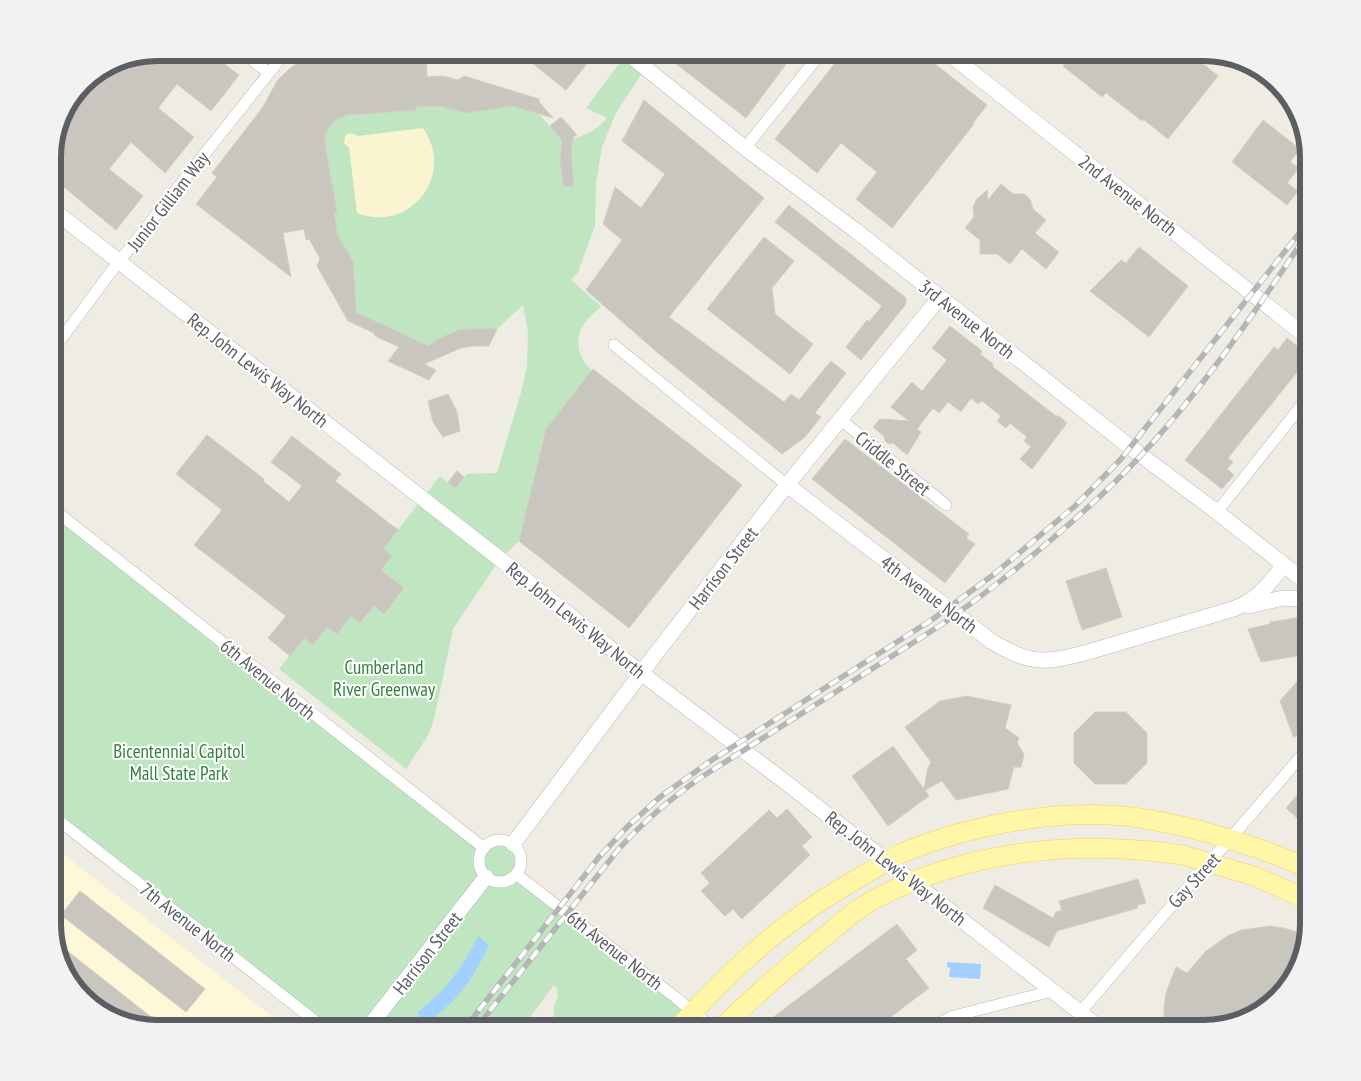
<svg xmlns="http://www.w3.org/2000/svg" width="1361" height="1081" font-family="'PT Sans Narrow',sans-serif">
<rect width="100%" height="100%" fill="#eeece3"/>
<path fill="#fef8d8" d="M53 846 287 1028H157L117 1021 63 970 53 930Z"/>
<g fill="#bfe6c1">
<path d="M627 53H663L642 73 616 113 602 147 596 183 595 226 578 272 571 280 601 306C597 311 591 315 587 320 573 337 577 357 592 371L546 429 519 541 500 559 453 629 434 719 429 734 406 769 279 669 304 638 313 644 327 627 351 616 361 623 374 606 385 613 404 589 381 570 392 556 383 549 440 476 456 488 467 474 497 473 522 389 527 365 528 332 523 305 497 329C471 325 449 332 428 346L356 312 353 261 337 234 334 212 337 211 325 142C325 133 329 123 337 119 351 110 397 111 416 110V107L439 106 467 113 512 106 539 114 562 140 560 161 564 187 574 186 571 159 573 139C586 135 598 129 607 118L586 108Z"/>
<path d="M53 509 485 846C504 831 528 849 518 871L694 1011 677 1028H553C554 1020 552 1005 558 997L557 993 558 990 554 985 522 1028H324L53 816Z"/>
<path d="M1051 1017 1074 1028H971L1001 1019Z"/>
</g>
<path fill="#fbf4d1" d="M423 128C456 175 410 234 357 213L349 148 344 143 345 136 350 133 358 136Z"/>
<g fill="#a2d1ff">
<path d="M478 936 489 945C472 981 458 1001 425 1024L417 1012C445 992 463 967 478 936Z"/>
<path d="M947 962 981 964 980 979 949 977 950 968 947 967Z"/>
</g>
<g fill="#c9c6c0" stroke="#d3cec1">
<path d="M157 52H209L239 75 211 111 177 84 158 108 194 137 165 173 131 142 109 169 143 196 116 230 53 178V150L63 111 88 79 117 60Z"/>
<path d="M307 52H426L427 77 442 76 458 80 464 76 539 99V102L553 118 512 106 467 113 439 106 416 107V110L347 115 335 120 328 129 325 137V144L337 212H334L337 234 353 261 356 312 428 346 440 338 459 330 480 328 497 329 489 346H474L461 348 424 364 436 370 429 380 388 361 399 347 375 336 374 333 348 321 317 266 320 258 309 239 306 240 304 229 283 233 291 277 196 204 217 177 212 173 263 107 277 81 288 70 301 60Z"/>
<path d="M518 52H596L566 90Z"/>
<path d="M661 52H729L738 60 744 52H795L746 118Z"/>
<path d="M844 52H920L987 105 973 123 974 124 892 228 856 199 877 172 841 143 817 173 775 139Z"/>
<path d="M1074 52H1188L1218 76 1168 139 1143 119 1142 121 1106 93 1102 97 1063 66Z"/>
<path d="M644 100 764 198 669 317 784 402 791 394 799 400 831 361 846 373 815 413 821 417 805 437 782 454 658 353 586 290 622 240 603 224 615 187 641 208 665 174 622 141Z"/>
<path d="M561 117 577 135 573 137 571 153 574 186 564 187 560 161 562 140 550 126Z"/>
<path d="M1263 120 1300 149 1290 162 1299 168 1287 183 1298 191 1287 205 1232 162Z"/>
<path d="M1001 184 1013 194H1024L1030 199 1033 209 1046 220 1035 233 1059 252 1046 269 1022 249 1010 264 997 254H980V240L965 228 974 217 973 207 977 199 987 190 988 200Z"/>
<path d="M789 205 906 298V304L861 360 846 347 867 320 869 322 882 306 775 222Z"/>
<path d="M764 237 794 261 772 288 775 314 813 344 790 374 707 309Z"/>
<path d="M1139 247 1188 286 1149 337 1090 291 1121 260 1126 263Z"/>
<path d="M950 326 982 351 980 354 993 364V367L1056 416H1059L1067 423 1032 469 1020 459 1031 447 1024 441 1027 437 1010 423 1006 428 997 421 1001 416 982 401 978 404 971 398 961 412 948 402 939 413 933 408 917 429 921 432 907 455 893 443 889 444 885 441 884 436 873 427 880 419 909 421 891 407 912 382 922 391 947 360 932 348Z"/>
<path d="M1287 338 1308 355V371L1302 366 1228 458 1233 462 1227 469 1234 475 1222 489 1185 460 1274 347 1278 350Z"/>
<path d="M593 369 742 485 629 628 519 541 546 429Z"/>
<path d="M448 394 457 412 460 431 443 437 433 422 428 401Z"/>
<path d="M207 435 264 479 263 481 289 502 302 486 271 462 292 436 341 474 335 481 398 530 383 549 392 556 381 570 404 588 384 614 374 606 360 623 351 616 337 634 327 627 313 645 304 638 290 656 268 638 286 616 194 545 222 510 176 474Z"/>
<path d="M845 439 969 534 966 538 975 544 945 583 812 479Z"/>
<path d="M457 471 464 477 456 488 448 482Z"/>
<path d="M1106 568 1122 617 1082 630 1066 581Z"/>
<path d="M1308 616V654L1261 662 1248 629 1270 624V622Z"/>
<path d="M1308 669V722L1294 738 1280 701Z"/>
<path d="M967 696 1011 705 1005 728 1019 738 1017 743 1024 754 1021 767H1014L1008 789 956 800 942 781 925 790 929 796 888 826 852 776 893 746 924 789 928 767 931 762 905 727 940 701Z"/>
<path d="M1095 712H1126L1147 733V763L1126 784H1095L1074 763V733Z"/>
<path d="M1308 783V828L1286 808Z"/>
<path d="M787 809 812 837 802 846 810 855 742 919 733 909 725 916 701 891 710 883 701 873 769 810 777 818Z"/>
<path d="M1138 879 1146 903 1137 905 1138 908 1057 931 1049 947 983 908 995 885 1053 918 1056 912 1062 910 1059 901Z"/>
<path d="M80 891 205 989 186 1012 61 915Z"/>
<path d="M897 924 917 950 906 959 929 988 876 1028H759Z"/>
<path d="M1270 926 1284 928 1306 935 1301 964 1283 993 1250 1018 1204 1028H1164V1007L1166 993 1176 967 1187 973 1206 951 1229 935 1242 930Z"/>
<path d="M56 942 165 1028H157L117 1021 88 1003 63 970Z"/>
</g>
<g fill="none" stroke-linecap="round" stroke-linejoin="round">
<defs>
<g id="minor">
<path d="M243 53 269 73"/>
<path d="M745 148 821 53"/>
<path d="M614 345 787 485"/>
<path d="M53 350 110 273 285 53"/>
<path d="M841 420 946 505"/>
<path d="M53 509 484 848"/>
<path d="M1217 512 1308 397"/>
<path d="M53 816 324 1028"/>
<circle cx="500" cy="861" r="21"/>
<path d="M516 874 675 997 712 1028"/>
<path d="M1080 1013C1155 923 1233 837 1308 748"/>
<path d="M928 1028 954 1016 1052 991"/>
</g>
<g id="tertiary">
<path d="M627 53 745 148 855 230 1130 447 1217 512 1308 584"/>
<path d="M948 53 1308 338"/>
<path d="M53 210 500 559 641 673 784 781 1100 1028"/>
<path d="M787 485 991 641C1030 664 1041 664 1085 653L1233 609C1260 598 1266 587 1284 565"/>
<path d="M1249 606 1283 598 1308 599"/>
<path d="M513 844 651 660 778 496 940 297"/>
<path d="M368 1028 486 877"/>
</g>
<g id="primary">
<path d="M677 1028C702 1003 725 977 752 954 787 922 828 895 869 872 880 866 891 858 902 853 973 824 1063 807 1139 818 1198 827 1254 845 1308 868"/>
<path d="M722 1028C752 997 785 970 818 942 838 926 856 908 879 897 972 849 1080 840 1183 855L1257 877 1308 900"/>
</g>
</defs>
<use href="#minor" stroke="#b8bac0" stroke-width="12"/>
<use href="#tertiary" stroke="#b8bac0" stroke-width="16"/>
<use href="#primary" stroke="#f4d156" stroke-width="20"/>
<use href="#minor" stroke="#fff" stroke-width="11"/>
<use href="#tertiary" stroke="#fff" stroke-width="15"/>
<use href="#primary" stroke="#fff6a7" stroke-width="19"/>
<defs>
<g id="rail">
<path d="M465 1028 599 857 628 826 660 797 712 760 933 619 993 575 1075 506 1121 459 1308 222"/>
<path d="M476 1028 618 850C642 823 670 799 700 778L941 625C1002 582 1060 535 1114 483 1188 411 1250 320 1307 234"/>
</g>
</defs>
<use href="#rail" stroke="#b4b5b5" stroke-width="5.5"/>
<use href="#rail" stroke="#fff" stroke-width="4" stroke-dasharray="11" stroke-linecap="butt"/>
</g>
<g text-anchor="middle" stroke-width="4" stroke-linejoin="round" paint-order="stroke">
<g font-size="19" fill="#5b5f64" stroke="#fff">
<text transform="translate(1128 195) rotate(38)" y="7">2nd Avenue North</text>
<text transform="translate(168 201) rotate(-52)" y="7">Junior Gilliam Way</text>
<text transform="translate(967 319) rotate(38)" y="7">3rd Avenue North</text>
<text transform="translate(258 370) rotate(38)" y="7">Rep. John Lewis Way North</text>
<text transform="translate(893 463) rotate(39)" y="7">Criddle Street</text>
<text transform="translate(723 568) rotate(-52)" y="7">Harrison Street</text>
<text transform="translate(929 594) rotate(37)" y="7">4th Avenue North</text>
<text transform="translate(576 620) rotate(39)" y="7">Rep. John Lewis Way North</text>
<text transform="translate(268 679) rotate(39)" y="7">6th Avenue North</text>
<text transform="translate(896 868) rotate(38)" y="7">Rep. John Lewis Way North</text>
<text transform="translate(1194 880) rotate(-48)" y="7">Gay Street</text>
<text transform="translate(188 922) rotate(38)" y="7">7th Avenue North</text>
<text transform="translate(615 950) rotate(38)" y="7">6th Avenue North</text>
<text transform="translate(427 953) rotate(-52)" y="7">Harrison Street</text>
</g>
<g font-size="19" fill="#33843c" stroke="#fff">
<text x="384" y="674">Cumberland<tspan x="384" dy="22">River Greenway</tspan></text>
<text x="179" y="758">Bicentennial Capitol<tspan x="179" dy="22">Mall State Park</tspan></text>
</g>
</g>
<path d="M0 0H1361V1081H0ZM157 61H1204A96 96 0 0 1 1300 157V924A96 96 0 0 1 1204 1020H157A96 96 0 0 1 61 924V157A96 96 0 0 1 157 61Z" fill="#f2f2f3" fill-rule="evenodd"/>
<path fill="none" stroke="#5b5f64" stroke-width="6" d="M157 61H1204A96 96 0 0 1 1300 157V924A96 96 0 0 1 1204 1020H157A96 96 0 0 1 61 924V157A96 96 0 0 1 157 61Z"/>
</svg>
